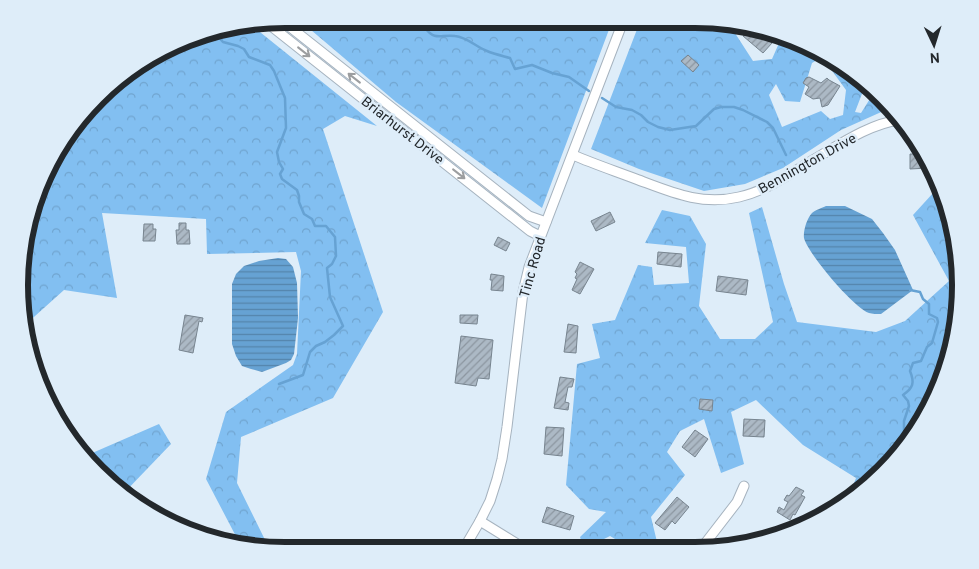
<svg xmlns="http://www.w3.org/2000/svg" width="979" height="569" font-family="Overpass,sans-serif">
<defs>
<pattern id="forest-crowns" width="20" height="18" patternUnits="userSpaceOnUse" patternTransform="scale(1.25)"><rect width="20" height="18" fill="#82bff1"/><path d="M2 6a3 3 0 1 1 6 0M12 15a3 3 0 1 1 6 0" fill="none" stroke="#70a4cf"/></pattern>
<pattern id="water-rules" width="6" height="5" patternUnits="userSpaceOnUse" patternTransform="scale(1.25)"><rect width="6" height="5" fill="#66a2d3"/><path d="M0 2.5h6" fill="none" stroke="#5484ab"/></pattern>
<pattern id="building-hatch" width="6" height="6" patternUnits="userSpaceOnUse" patternTransform="scale(1.25)"><rect width="6" height="6" fill="#acb9c5"/><path d="M-1 1l2-2M0 6l6-6M5 7l2-2" fill="none" stroke="#8c96a0"/></pattern>
</defs>
<rect width="100%" height="100%" fill="#deedf9"/>
<g fill="url(#forest-crowns)" fill-rule="evenodd">
<path d="M298 19H297H613L542 208 396 102Z"/>
<path d="M641 19 717 20 733 30 753 61 772 59 783 34 842 63 865 86 855 112 861 113 873 94 888 109 841 130 783 168 745 184 704 191 639 169 591 149ZM822 57 846 90 843 115 830 119 821 111 782 127 769 95 776 84 785 101 800 102 812 63Z"/>
<path d="M250 24 377 126 345 116 323 129 383 312 333 398 241 437 237 483 270 550 240 544 206 479 226 412 293 365 297 354 301 271 296 252 207 254 206 219 102 213 117 298 64 290 25 325 19 302 28 215 64 137 123 73 199 33Z"/>
<path d="M934 192 940 196 955 232V336L916 432 882 473 848 499 856 478 803 445 756 400 731 412 744 464 721 473 704 419 680 431 667 452 685 475 651 517 658 546 632 549 610 536 584 549 580 537 606 512 589 509 566 485 577 364 600 358 592 324 615 320 638 265 652 267 654 285 689 283 686 247 645 243 662 210 690 216 706 244 699 306 720 339H755L773 322 749 213 762 207 784 284 797 322 876 332 905 321 949 281 913 215Z"/>
<path d="M159 424 171 444 123 494 83 457Z"/>
</g>
<g fill="url(#water-rules)">
<path d="M826 206H845L872 219 883 233 895 250 913 290 881 314C877 314 872 314 869 313 854 308 808 254 804 238 803 231 807 218 812 213 815 210 822 208 826 206Z"/>
<path d="M278 258 286 259 293 267 297 283 298 318 294 354 291 360 286 363 262 372 251 369 242 366 236 356 232 344V284L236 274 244 266 259 261Z"/>
</g>
<g fill="none" stroke-linecap="round" stroke-linejoin="round">
<g stroke="#66a2d3" stroke-width="2.5">
<path d="M413 19 416 25 420 29H426C435 41 442 34 455 36 467 37 476 47 487 51 494 54 503 56 510 58L515 69 532 65 552 73 569 77 589 91"/>
<path d="M210 31 215 33 223 42 238 46 244 49 249 57 270 65 274 71 285 98 286 128 277 152 279 162 283 169 280 174 282 179 297 190 299 196V202L304 214 312 219 315 226H326L335 237 336 256 332 264 327 268 330 297 343 326 334 335 325 342 316 346 310 352 303 375 279 384"/>
<path d="M602 98 616 107 632 110 641 115 648 122 658 127 670 130 696 126 714 109 721 107H734L743 110 767 122 773 128 786 155"/>
<path d="M903 447V443L907 438 904 430V421L909 406 908 401 903 395C913 388 915 383 910 371L913 363 921 361 927 347 932 343 938 322 937 318 929 314V304L923 299 920 292 910 290"/>
</g>
</g>
<g fill="url(#building-hatch)" stroke="#77848f">
<path d="M750 27 767 30 763 35 772 43 763 53 743 36Z"/>
<path d="M688 55 699 65 693 72 681 61Z"/>
<path d="M809 77 821 83 827 78 829 80 840 86 828 105 822 107 820 98 813 99 805 94 809 87 803 83 806 78Z"/>
<path d="M910 154H922L928 168 910 169Z"/>
<path d="M610 212 615 222 596 231 591 221Z"/>
<path d="M179 223H186V230H189L190 244H177L176 230H179Z"/>
<path d="M144 224H153V229H156L155 241H143Z"/>
<path d="M498 237 510 243 506 251 494 245Z"/>
<path d="M658 252 682 254 681 267 657 264Z"/>
<path d="M580 262 594 269 580 294 572 290 577 279 575 278 577 274 575 272Z"/>
<path d="M491 274 504 276 503 291 491 290 492 280H490Z"/>
<path d="M718 276 748 280 746 295 716 291Z"/>
<path d="M185 315 203 318 202 322 199 321 193 353 179 350Z"/>
<path d="M460 315H478L477 324 460 323Z"/>
<path d="M568 324 578 326 576 353 564 352Z"/>
<path d="M461 336 493 340 489 379 478 378 476 386 455 383Z"/>
<path d="M560 377 574 379 572 387H568L565 402 569 403 568 410 554 408Z"/>
<path d="M700 399 713 400 712 411 699 409Z"/>
<path d="M744 419 765 420 764 437 743 436Z"/>
<path d="M546 427 564 428 562 456 544 454Z"/>
<path d="M695 430 708 439 695 457 682 447Z"/>
<path d="M796 487 804 491 801 495 805 497 795 515 793 514 790 520 777 512 779 507 784 510 788 502 784 500 787 495 789 496Z"/>
<path d="M677 497 689 507 675 524 672 521 665 530 655 523Z"/>
<path d="M547 507 574 516 570 530 542 522Z"/>
</g>
<g fill="none" stroke-linecap="round" stroke-linejoin="round">
<defs>
<g id="street">
<path d="M280 19 529 216 546 222"/>
<path d="M266 22 530 231 540 236"/>
<path d="M573 155C594 164 615 171 636 179 671 192 701 206 739 197 766 191 790 174 813 160 839 145 869 124 899 120"/>
<path d="M480 521 527 550"/>
<path d="M463 550 480 521 490 501 497 479 502 459 507 427 523 292 529 267 624 19"/>
<path d="M700 550 737 502 744 486"/>
</g>
</defs>
<use href="#street" stroke="#a6b3bf" stroke-width="11"/>
<use href="#street" stroke="#fff" stroke-width="9"/>
</g>
<defs><path id="oneway-shaft" d="M-6 0H5M1.5-3L5.5 0L1.5 3" fill="none" stroke-width="1.6" stroke-linecap="round" stroke-linejoin="round" transform="scale(1.25)"/></defs>
<g stroke="#9c9ea0">
<use href="#oneway-shaft" transform="translate(304 52) rotate(38)"/>
<use href="#oneway-shaft" transform="translate(354 78) rotate(-142)"/>
<use href="#oneway-shaft" transform="translate(459 174) rotate(38)"/>
</g>
<g text-anchor="middle" stroke-width="5" stroke-linejoin="round" paint-order="stroke">
<g font-size="14" fill="#23282c" stroke="#deedf9">
<text transform="translate(403 130) rotate(38)" y="5">Briarhurst Drive</text>
<text transform="translate(807 163) rotate(-29)" y="5">Bennington Drive</text>
<text transform="translate(532 267) rotate(-74)" y="5">Tinc Road</text>
</g>
</g>
<path d="M0 0H979V569H0ZM285 28H695A257 257 0 0 1 952 285V285A257 257 0 0 1 695 542H285A257 257 0 0 1 28 285V285A257 257 0 0 1 285 28Z" fill="#deedf9" fill-rule="evenodd"/>
<path fill="none" stroke="#23282c" stroke-width="6" d="M285 28H695A257 257 0 0 1 952 285V285A257 257 0 0 1 695 542H285A257 257 0 0 1 28 285V285A257 257 0 0 1 285 28Z"/>
<g transform="translate(934 45) rotate(176)" stroke="#deedf9" stroke-width="4" paint-order="stroke">
<path d="M0-4L9 19L0 12L-9 19Z" fill="#23282c"/>
<text y="-8" font-size="14" font-weight="bold" text-anchor="middle" fill="#23282c">N</text>
</g>
</svg>
